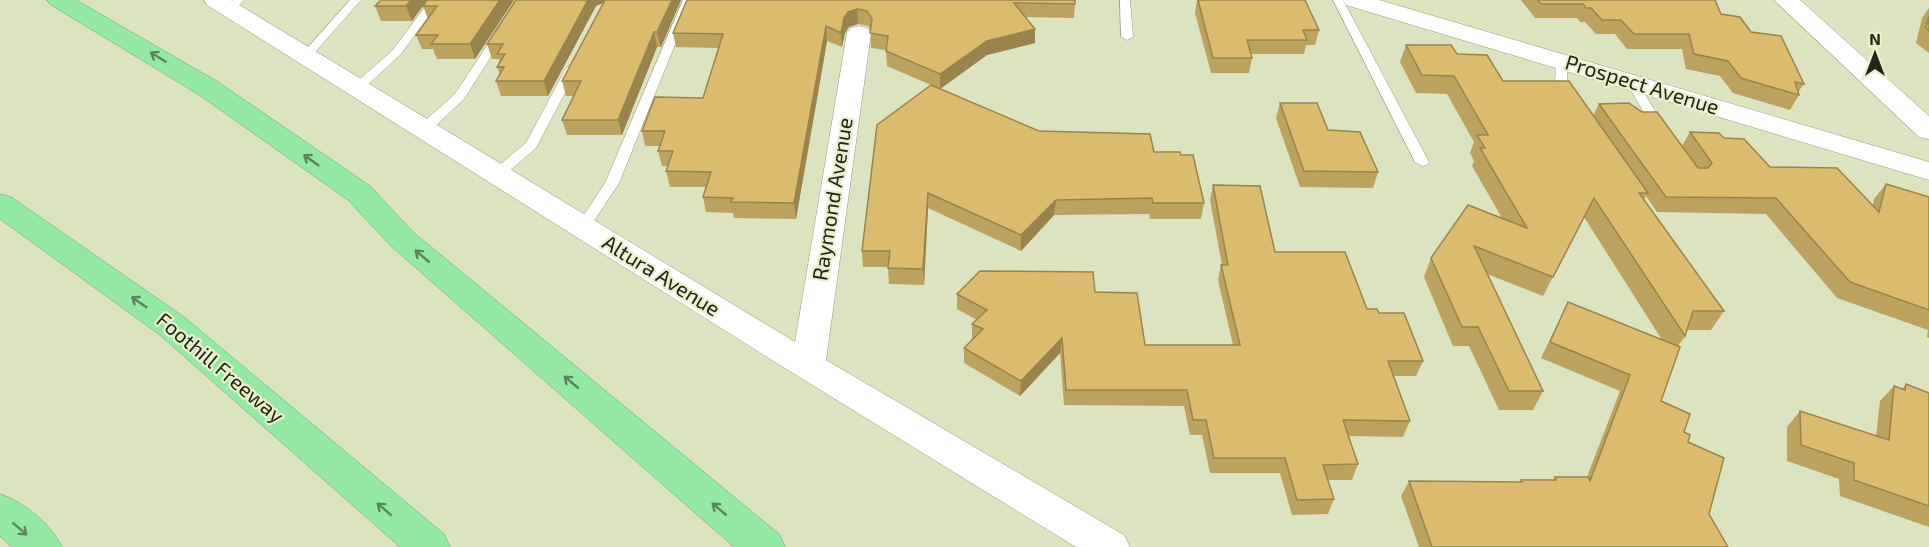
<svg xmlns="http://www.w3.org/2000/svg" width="1929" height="547" font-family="'Exo 2',sans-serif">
<rect width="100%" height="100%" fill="#dbe3c0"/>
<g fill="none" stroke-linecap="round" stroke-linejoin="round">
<defs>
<g id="service">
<path d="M233 0H244L233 11H225L223 9Z"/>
<path d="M350 0H361L310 58H302V54Z"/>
<path d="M430 0H441L400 55 361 91H353V85L392 51Z"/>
<path d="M517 0H527L464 99 429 132H419L418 129 419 126 455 94Z"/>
<path d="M683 0H693L619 183 588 230H578L576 227 605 183Z"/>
<path d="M1120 0H1130L1133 37 1127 40 1121 37Z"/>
<path d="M1333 0H1343L1429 162 1427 165 1422 166 1415 162Z"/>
<path d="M1562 56 1568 60 1567 84 1575 98 1569 102 1565 101 1555 84 1556 60Z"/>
<path d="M572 64 578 68 536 148 502 177H492L490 174 492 171 526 143 566 68Z"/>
<path d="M1632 78 1638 82 1665 128 1664 131H1654L1653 128 1626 82Z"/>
</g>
<g id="minor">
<path d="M204 0H231L795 342 847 33 851 28 859 26 867 28 871 33 826 360 1124 535 1130 547H1076L796 375 207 5Z"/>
<path d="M1343 0H1379L1929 162V180L1346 5Z"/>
</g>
<path id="tertiary" d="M1774 0H1800L1929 116V139L1919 137Z"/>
<g id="motorway">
<path d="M47 0H76L218 82 370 186 413 232 779 534 785 547H734L391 246 348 200 198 94 51 5Z"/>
<path d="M0 194 11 197 184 317 444 534 450 547H400L160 335 0 219Z"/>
<path d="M0 494C24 502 51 524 62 547H12L0 536Z"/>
</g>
</defs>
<use href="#service" stroke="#949c7a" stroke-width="1"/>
<use href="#minor" stroke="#949c7a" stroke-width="1"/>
<use href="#tertiary" stroke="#949c7a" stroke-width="1"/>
<use href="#motorway" stroke="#6ba472" stroke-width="1"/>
<use href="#service" fill="#fff" fill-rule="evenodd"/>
<use href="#minor" fill="#fff" fill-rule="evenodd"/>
<use href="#tertiary" fill="#fff" fill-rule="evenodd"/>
<use href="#motorway" fill="#93e8a3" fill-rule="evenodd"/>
</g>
<g fill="#bca25f">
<path d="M381 0H514L475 59H437L433 49H422L416 35 428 19 423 6 426 2 412 21H381L375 6Z"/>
<path d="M516 0H681L661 47H657L622 135H567L562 120 574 96H566L562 81 604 3 596 6 548 96H501L496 81 500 74 497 67 500 63 499 59H492L487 44Z"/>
<path d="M687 0H1075V4L1074 18 1026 17 1035 43 987 55 940 89 887 66 886 50 871 48V30L868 26 858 24 849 27 845 33 842 47 827 41 796 219 734 218 733 213 706 212 703 197 706 187H670L666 171 668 166H662L658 151 660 146H645L642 131 703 98 719 48 676 47 673 33Z"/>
<path d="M1197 0H1305L1319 30 1315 45H1306L1304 54H1251L1252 58 1249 73H1211L1195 13Z"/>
<path d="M1521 0H1715L1721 14 1751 32 1804 84 1798 92 1799 95 1790 110 1733 93 1720 76 1686 69 1682 49H1627L1615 34H1596L1585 22H1580L1577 18H1535Z"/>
<path d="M1929 8V53L1916 43 1922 18Z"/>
<path d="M1406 45 1457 54 1503 81 1593 116 1599 104 1682 146 1690 132 1724 138 1770 167 1873 205 1874 199 1886 184 1929 197V338L1927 337 1928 330 1837 298 1766 214 1657 212 1646 196 1644 199 1724 311 1711 330H1687L1685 336 1678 346 1661 401 1684 432 1688 442 1709 514 1728 547H1419L1401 496 1409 481 1520 482 1521 480H1553L1555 477H1587L1620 391 1541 358 1568 302 1662 340 1584 217 1543 296 1487 274 1543 391 1533 410H1499L1469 346H1453L1424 277 1431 258 1502 218 1472 166 1474 161 1470 153 1474 142 1447 94 1416 93 1400 62Z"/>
<path d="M1280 103 1328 130 1378 172 1373 188 1300 187 1276 118Z"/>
<path d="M877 125 1039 131 1154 152 1181 155 1204 203 1201 219H1150L1149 214 1054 215 1021 251 928 208 924 285 889 284 888 267H863L862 251Z"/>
<path d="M1213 185 1275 252 1367 309 1379 313 1423 361 1416 376H1394L1410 421 1403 437 1348 436 1358 464 1352 480H1328L1334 499 1328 514 1292 515 1280 473H1210L1202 435H1190L1184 406 1064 405 1060 353 1020 396 964 363V348L972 339V324L977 320 957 309V294L1095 292 1145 345H1233L1218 280 1221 265H1222L1210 200Z"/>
<path d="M1906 384 1929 393V527L1840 496 1839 479 1787 461V427L1800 411 1876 436 1880 401 1894 386 1902 389Z"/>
</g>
<g fill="#99844d">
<path d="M411 0H427L412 21 406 6Z"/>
<path d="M500 0H514L475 59 470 44Z"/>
<path d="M588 0H604L605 2 596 6 548 96 544 81Z"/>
<path d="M672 0H681L661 47 657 32Z"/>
<path d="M857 9 858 24 849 27 845 33 842 47 841 33 844 18 848 12Z"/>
<path d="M826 26 827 41 796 219 794 203Z"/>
<path d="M1035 29V43L987 55 940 89V74L987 41Z"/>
<path d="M654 32 657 47 622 135 618 120Z"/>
<path d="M928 193V208L924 285 923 269Z"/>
<path d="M1056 200 1054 215 1021 251V235Z"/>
<path d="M1062 338 1060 353 1020 396 1021 381Z"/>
</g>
<g fill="#dbbc6e" stroke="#99844d" stroke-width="1.5">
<path d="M381 0H411L406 6H375Z"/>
<path d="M427 0H500L470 44H431L438 35H416L437 6H423Z"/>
<path d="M516 0H588L544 81H496L504 67H497L505 54H497L503 44H487Z"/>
<path d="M605 0H672L657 32H654L618 120H562L581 81H562Z"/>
<path d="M687 0H1075V4L1014 3 1035 29 987 41 940 74 886 51 888 36 870 33 872 19 867 11 857 9 848 12 844 18 841 33 826 26 794 203 731 202 733 198 703 197 711 172 666 171 673 151H658L665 131H642L655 97 703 98 723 34 673 33Z"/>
<path d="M1198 0H1305L1319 30H1303L1307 40H1247L1252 58H1213Z"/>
<path d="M1538 0H1715L1721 14 1740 17 1751 32 1781 36 1804 84 1795 82 1799 95 1741 78 1728 61 1694 54 1689 34H1634L1621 20H1602L1591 8H1586L1583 4H1541Z"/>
<path d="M1929 16V31L1926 28Z"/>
<path d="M1406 45H1451L1457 54 1487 55 1503 81H1569L1648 193H1639L1724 311H1693L1685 336 1594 198 1553 277 1474 246 1543 391H1509L1478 327H1462L1431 258 1468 205 1527 228 1480 148H1485L1477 135H1488L1454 76 1422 75Z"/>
<path d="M931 85 1039 131 1150 134 1154 152H1180L1181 155H1193L1204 203H1153L1152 198 1056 200 1021 235 928 193 923 269 888 268 890 251H862L877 125Z"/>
<path d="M1280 103H1317L1328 130 1360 132 1378 172 1304 171Z"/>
<path d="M1629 103 1642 112H1657L1698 168H1708L1712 163 1690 132 1719 133 1724 138 1744 139 1770 167 1837 168 1879 212 1886 184 1929 197V310L1850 282 1776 198 1666 197 1599 104Z"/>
<path d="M1213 185 1260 186 1275 252H1345L1367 309H1377L1379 313H1404L1423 361H1388L1410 421 1343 420 1358 464 1323 465 1334 499 1297 500 1285 458H1214L1206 420H1193L1187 390H1066L1062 338 1021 381 964 348 983 329 972 324 987 310 957 294 980 271 1093 272 1095 292 1137 293 1145 345H1240L1221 265H1228Z"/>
<path d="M1568 302 1680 347 1661 401 1690 414 1684 432 1690 435 1688 442 1724 458 1709 514 1728 547H1432L1409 481 1522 482 1521 480H1556L1555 477H1588L1590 481 1630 375 1550 342Z"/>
<path d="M1906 384 1929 393V506L1854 480V463L1801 445 1800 411 1889 440 1894 386 1905 390Z"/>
</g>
<defs><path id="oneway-shaft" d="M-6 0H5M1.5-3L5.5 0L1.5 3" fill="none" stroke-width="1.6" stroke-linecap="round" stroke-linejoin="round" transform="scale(1.5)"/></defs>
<g stroke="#5a865e">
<use href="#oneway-shaft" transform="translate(158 57) rotate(-148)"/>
<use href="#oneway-shaft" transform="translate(311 160) rotate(-145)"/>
<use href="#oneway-shaft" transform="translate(422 256) rotate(-140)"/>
<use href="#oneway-shaft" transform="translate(139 302) rotate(-145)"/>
<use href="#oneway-shaft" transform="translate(571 382) rotate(-140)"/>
<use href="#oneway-shaft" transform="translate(384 509) rotate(-139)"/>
<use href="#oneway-shaft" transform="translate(719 509) rotate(-140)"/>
<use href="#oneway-shaft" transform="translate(20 529) rotate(41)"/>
</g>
<g text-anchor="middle" stroke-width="4.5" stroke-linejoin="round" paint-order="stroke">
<g font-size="21" fill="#222518" stroke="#e8f1cc">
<text transform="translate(1642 85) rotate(17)" y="7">Prospect Avenue</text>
<text transform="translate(833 199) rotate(-81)" y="7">Raymond Avenue</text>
<text transform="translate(661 276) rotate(32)" y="7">Altura Avenue</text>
<text transform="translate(220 368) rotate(40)" y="7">Foothill Freeway</text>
</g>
</g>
<g transform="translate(1875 54)" stroke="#e8f1cc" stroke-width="4.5" paint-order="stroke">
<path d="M0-4.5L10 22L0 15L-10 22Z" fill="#222518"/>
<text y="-9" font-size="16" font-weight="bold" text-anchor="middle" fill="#222518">N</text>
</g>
</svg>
